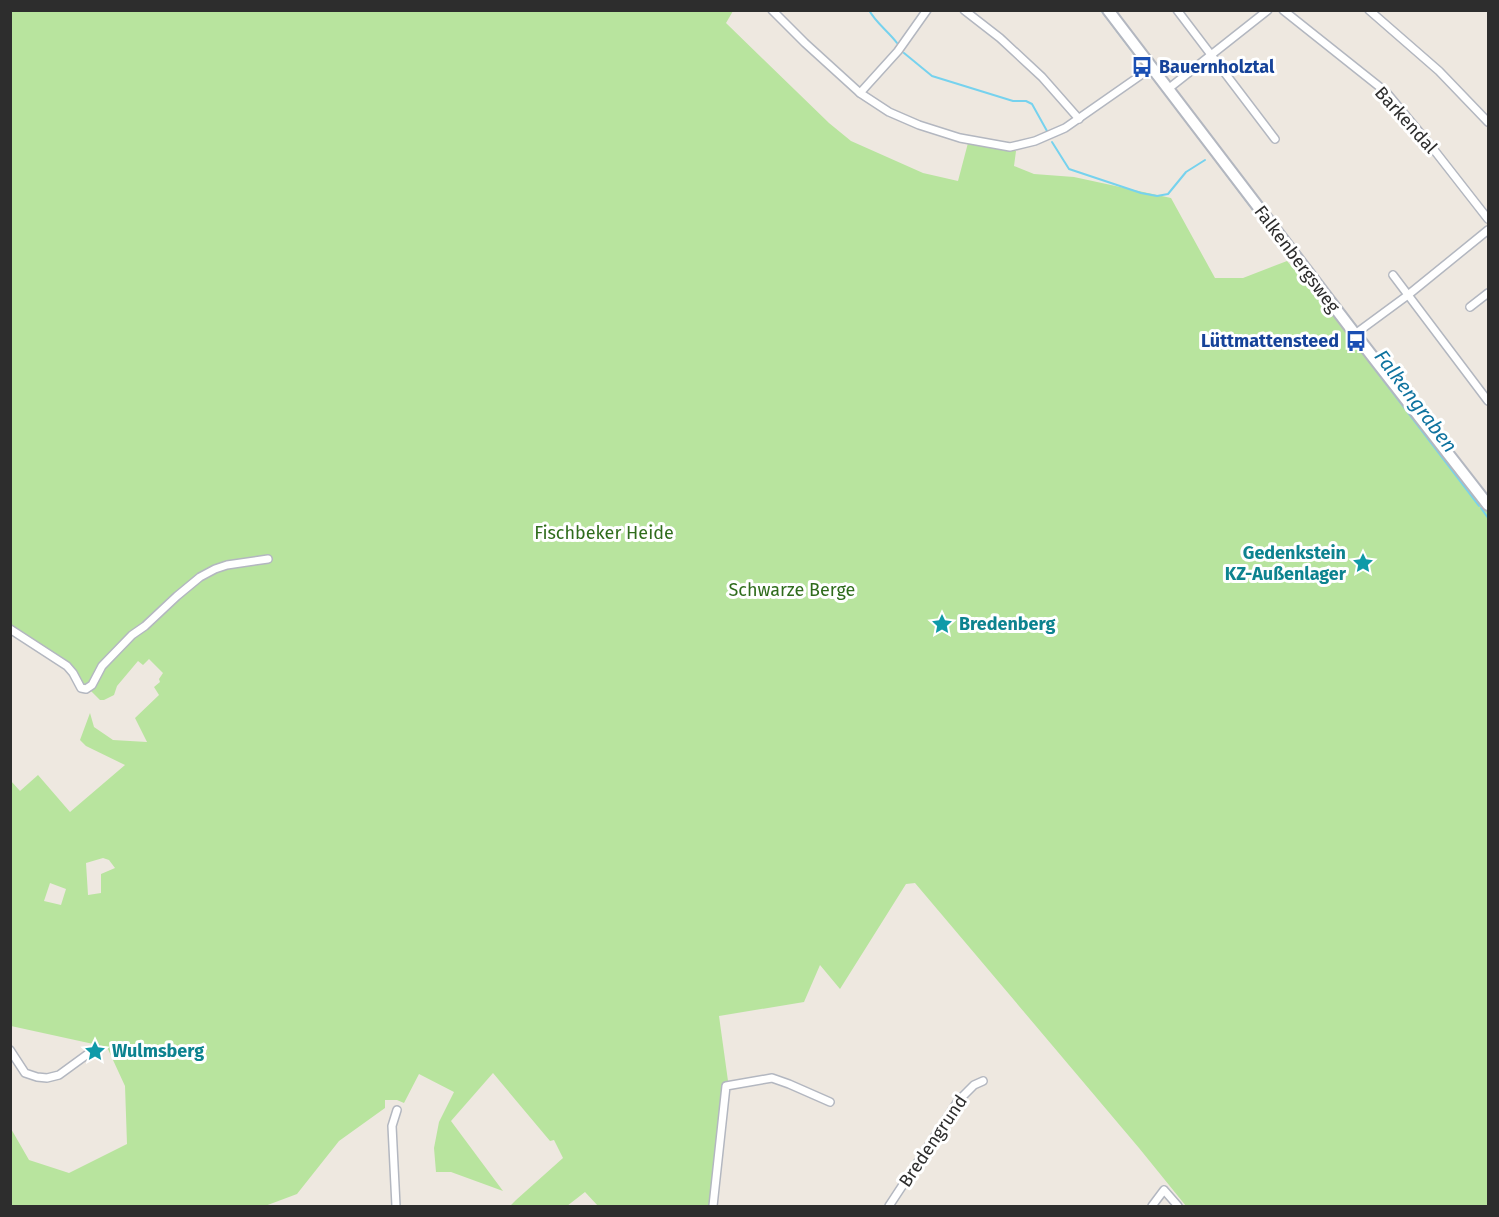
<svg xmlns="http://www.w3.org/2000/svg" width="1499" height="1217" font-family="'Fira Sans',sans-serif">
<rect width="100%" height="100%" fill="#eee8e0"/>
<path fill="#b8e49e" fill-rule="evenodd" d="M11 11H733L726 23 829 123 851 141 923 173 958 181 968 143 1016 151 1014 166 1034 174 1074 177 1171 198 1215 278H1243L1287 261 1307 284 1311 282 1488 510V1206H1186L1139 1148 915 883 906 884 840 989 820 965 804 1002 719 1016 728 1081 715 1206H598L585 1192 567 1206H510L516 1200 563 1158 554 1140 550 1141 493 1073 451 1121 503 1191 451 1172H436L434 1148 439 1122 454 1092 419 1074 404 1103 397 1100H385V1108L339 1141 297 1194 265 1206H11L10 1127 29 1160 69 1173 127 1144 125 1086 107 1047 11 1026V781L20 791 38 775 70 812 125 765 86 746 80 740 90 713 94 727 113 740 147 742 135 718 159 695 154 687 160 682 159 679 163 673 149 659 143 665 138 661 117 686 114 695 104 700H100L88 688 85 689 73 673 11 629ZM103 858 109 860 115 868 101 874V893L88 895 86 863ZM50 883 66 889 61 905 44 901Z"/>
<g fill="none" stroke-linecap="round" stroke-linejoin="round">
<g stroke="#76d2ee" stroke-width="2">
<path d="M869 10C875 22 889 32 897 43"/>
<path d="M1101 10 1138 59"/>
<path d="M904 53 932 76 1013 101H1026L1032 104 1047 131"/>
<path d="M1154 79 1292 261"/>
<path d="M1052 142 1069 169 1141 193 1157 196 1168 194 1186 172 1205 160"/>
<path d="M1310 284 1332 312"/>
<path d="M1368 360 1479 506"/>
<path d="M1481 508 1488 518"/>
</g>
<defs>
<g id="street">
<path d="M772 10 805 43 860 93 889 112 919 125 960 138 1010 147 1035 141 1065 128 1151 68"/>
<path d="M964 10 1000 38 1042 77 1079 119"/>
<path d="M1177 10 1275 139"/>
<path d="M1283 10 1386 92 1431 146 1488 219"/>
<path d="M1369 10 1439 71 1488 122"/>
<path d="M1168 89 1268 10"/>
<path d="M860 93 898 51 927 10"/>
<path d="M1393 275 1488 401"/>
<path d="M1470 307 1488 293"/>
<path d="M1355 334 1408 295 1488 230"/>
<path d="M10 629 67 666 73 673 81 688 86 689 92 685 102 666 132 635 145 626 177 596 200 577 215 569 227 565 268 559"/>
<path d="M10 1050 25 1073 37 1077 47 1078 59 1075 96 1048"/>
<path d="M396 1206 392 1126 397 1110"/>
<path d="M713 1206 726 1086 772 1078 789 1084 830 1102"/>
<path d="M889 1206 958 1101 974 1085 983 1081"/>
<path d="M1152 1206 1164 1190 1178 1206"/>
</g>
<path id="secondary" d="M1108 10 1355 334 1488 505"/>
</defs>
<use href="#street" stroke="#b3b7c0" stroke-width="10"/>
<use href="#secondary" stroke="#b3b7c0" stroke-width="14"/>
<use href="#street" stroke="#fff" stroke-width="7"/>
<use href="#secondary" stroke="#fff" stroke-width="10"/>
</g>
<defs>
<symbol id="bus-bare" viewBox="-9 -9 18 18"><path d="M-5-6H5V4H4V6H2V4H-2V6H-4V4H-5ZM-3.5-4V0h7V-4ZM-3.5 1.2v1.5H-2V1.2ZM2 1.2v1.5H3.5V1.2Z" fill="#1a4fb4" stroke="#fff" stroke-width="2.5" paint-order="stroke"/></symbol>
<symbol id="sight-bare" viewBox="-9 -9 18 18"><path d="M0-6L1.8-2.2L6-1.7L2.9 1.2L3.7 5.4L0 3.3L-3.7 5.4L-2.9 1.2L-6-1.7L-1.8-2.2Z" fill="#0f9aa8" stroke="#fff" stroke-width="2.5" paint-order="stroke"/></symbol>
</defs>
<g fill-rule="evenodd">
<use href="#bus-bare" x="1127" y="52" width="30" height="30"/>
<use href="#bus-bare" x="1341" y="326" width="30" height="30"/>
<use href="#sight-bare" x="1348" y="548" width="30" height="30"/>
<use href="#sight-bare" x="927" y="609" width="30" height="30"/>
<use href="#sight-bare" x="80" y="1036" width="30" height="30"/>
</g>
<g text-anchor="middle" stroke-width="6" stroke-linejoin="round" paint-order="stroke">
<g font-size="18" font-weight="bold" fill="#164399" stroke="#fff" text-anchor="start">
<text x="1159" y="73">Bauernholztal</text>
<text x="1339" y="347" text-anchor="end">Lüttmattensteed</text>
</g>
<g font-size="18" fill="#2d2d2d" stroke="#fff">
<text transform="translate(1406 120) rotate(48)" y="6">Barkendal</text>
<text transform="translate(1297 259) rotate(53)" y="6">Falkenbergsweg</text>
<text transform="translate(933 1141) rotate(-56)" y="6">Bredengrund</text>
</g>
<g font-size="18" fill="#2f6c1c" stroke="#fff">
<text x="604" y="539">Fischbeker Heide</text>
<text x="792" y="596">Schwarze Berge</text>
</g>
<g font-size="18" font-weight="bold" fill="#0d838f" stroke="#fff" text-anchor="start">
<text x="1346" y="559" text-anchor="end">Gedenkstein<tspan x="1346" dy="21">KZ-Außenlager</tspan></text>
<text x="959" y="630">Bredenberg</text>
<text x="112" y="1057">Wulmsberg</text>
</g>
<g font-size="20" font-style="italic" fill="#0f739f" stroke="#fff">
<text transform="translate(1416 401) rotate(53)" y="7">Falkengraben</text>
</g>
</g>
<rect width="1499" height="1217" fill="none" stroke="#2d2d2d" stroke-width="24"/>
</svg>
